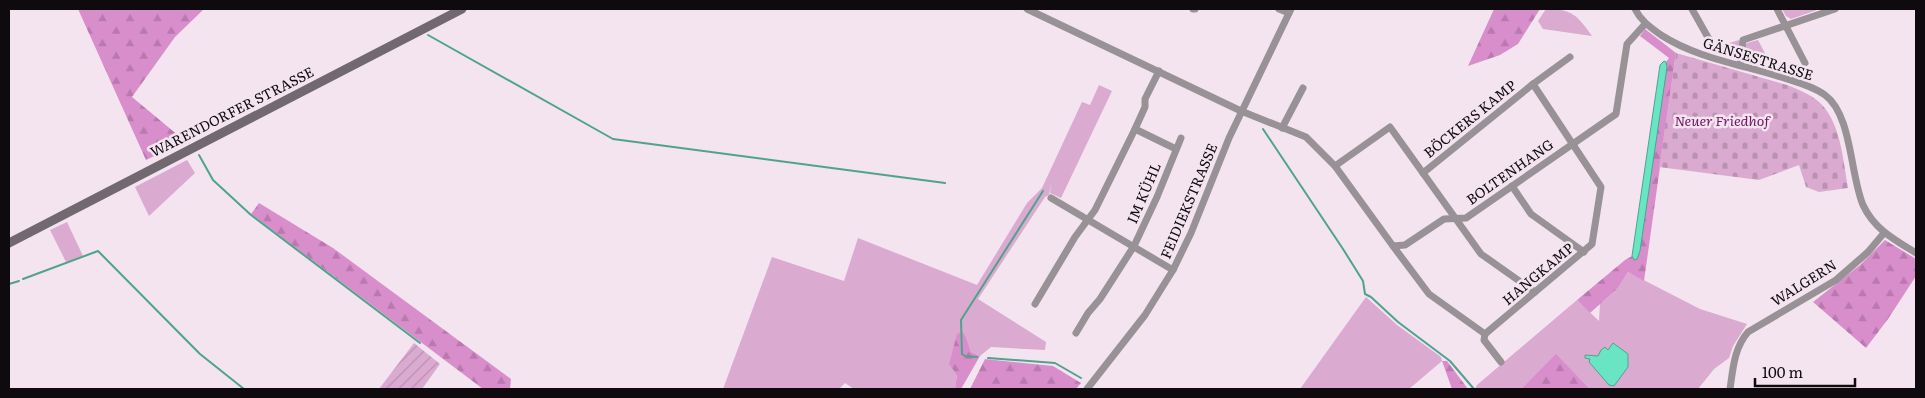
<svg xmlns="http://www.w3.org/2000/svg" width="1925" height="398" font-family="Literata,serif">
<defs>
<pattern id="forest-firs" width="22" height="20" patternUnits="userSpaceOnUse" patternTransform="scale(1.25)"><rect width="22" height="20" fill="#d98ecc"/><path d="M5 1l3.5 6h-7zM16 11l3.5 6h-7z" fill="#b979ae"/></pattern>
<pattern id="cemetery-stones" width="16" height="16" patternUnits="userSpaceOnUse" patternTransform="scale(1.25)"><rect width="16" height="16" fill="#daaad0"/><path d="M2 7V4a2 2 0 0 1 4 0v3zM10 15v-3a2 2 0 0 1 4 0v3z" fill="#ba91b1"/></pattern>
<pattern id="garden-furrows" width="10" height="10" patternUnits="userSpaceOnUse" patternTransform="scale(1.25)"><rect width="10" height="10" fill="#daaad0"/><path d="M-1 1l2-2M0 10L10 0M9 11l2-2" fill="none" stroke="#ba91b1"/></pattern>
</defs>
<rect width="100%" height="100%" fill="#f3e4f0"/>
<g fill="#daaad0">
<path d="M1546 9C1572 9 1577 15 1592 36L1543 29 1538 21Z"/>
<path d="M1782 9H1820L1791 19 1786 16Z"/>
<path d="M1739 40 1740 57 1710 49Z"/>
<path d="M1758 40 1768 59 1762 63 1746 59 1745 46 1747 43Z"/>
<path d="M1099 85 1112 91 1061 198 1050 193 1051 183 1049 195 1045 197 978 299 1046 342 1045 350 991 347 980 356 971 352 966 336 963 332 955 389H854L845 383 839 389H723L772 257 844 281 858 238 977 285 1027 203 1042 188 1082 102 1090 105Z"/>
<path d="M187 160 195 173 149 216 135 187Z"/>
<path d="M67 222 83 256 66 262 50 230Z"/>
<path d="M1628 272 1700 309 1747 324 1733 346 1729 358 1714 369 1698 389H1590L1556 355 1521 389H1475L1477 385 1577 300 1599 321 1600 304 1618 288Z"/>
<path d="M1366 297 1397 325 1441 357 1442 361 1409 389H1300Z"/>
</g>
<g fill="url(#forest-firs)">
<path d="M78 9H204L175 37 132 97 185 141 146 160Z"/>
<path d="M1494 9H1540L1518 44 1500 55 1468 66Z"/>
<path d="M1645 29 1676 53 1644 281 1628 272 1618 288 1590 313 1577 300 1625 260 1632 256 1634 260 1666 62 1669 58 1640 36Z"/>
<path d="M259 203 333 248 511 379 510 389H483L251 214Z"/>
<path d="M1885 240 1916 259V276L1888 319 1866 348 1813 302 1860 265Z"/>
<path d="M963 332 966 336 971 352 980 356 961 389H955L957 375 949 364 957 334Z"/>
<path d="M1556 354 1590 389H1521Z"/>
<path d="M985 359 1053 366 1081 383 1076 389H970Z"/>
<path d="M1442 361H1447L1468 389H1452Z"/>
</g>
<path fill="url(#cemetery-stones)" d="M1676 53 1787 85C1798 89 1809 94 1818 101 1841 121 1843 160 1848 188L1819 192 1806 187 1799 165 1759 180 1659 167Z"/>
<path fill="url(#garden-furrows)" d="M414 343 440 364 422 389H379Z"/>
<g fill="#6ae5c4" stroke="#4fa38d">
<path d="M1664 61 1666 62 1667 67 1640 251 1637 259 1634 260 1632 256 1660 65Z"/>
<path d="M1613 343 1628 354V367L1614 386 1609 385 1589 362 1590 359 1585 358V355L1598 356 1601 350 1605 347 1608 350Z"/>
</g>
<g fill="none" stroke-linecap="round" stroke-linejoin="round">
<g stroke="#4fa38d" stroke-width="2">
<path d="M428 35 613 139 945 183"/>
<path d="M1263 129 1343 249 1363 281 1365 294 1371 297 1398 322 1450 361 1474 389"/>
<path d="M199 155 213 180 251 215 420 343"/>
<path d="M23 279 98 251 200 354 244 389"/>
<path d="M9 284 19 281"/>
<path d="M977 357 965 356 962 354 961 320 1043 191"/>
<path d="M988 358 1055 363 1081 378"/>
</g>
<g stroke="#989297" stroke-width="7">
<path d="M1027 9 1241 111 1306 137 1335 166 1393 246 1405 245 1444 219 1466 218 1616 114 1627 44 1645 24"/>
<path d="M1193 9H1195"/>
<path d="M1279 9 1289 13"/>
<path d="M1635 9C1641 21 1650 27 1661 35 1698 59 1745 65 1787 79 1800 83 1814 87 1825 95 1852 115 1850 174 1863 205 1874 229 1895 240 1916 253"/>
<path d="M1692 9 1710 41"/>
<path d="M1777 9 1805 63"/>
<path d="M1740 65 1743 40 1835 9"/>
<path d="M1533 84 1570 57"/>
<path d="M1282 128 1303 88"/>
<path d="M1135 129 1176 149"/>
<path d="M1335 166 1390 127 1481 254 1535 292"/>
<path d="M1512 186 1531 214 1584 252"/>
<path d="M1051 198 1173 270"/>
<path d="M1393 246 1429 294 1485 334 1592 244 1601 187 1533 84 1423 173"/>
<path d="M1035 304 1075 237 1095 210 1135 129 1145 107V99L1159 71"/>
<path d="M1076 333 1088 313 1100 299 1134 246 1157 197 1181 138"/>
<path d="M1485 334 1484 340 1501 362"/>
<path d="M1087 389 1145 315 1173 270 1191 233 1229 138 1291 9"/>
<path d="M1730 389C1733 369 1734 348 1748 332L1836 280 1868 252 1884 233"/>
</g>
<path stroke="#726970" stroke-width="9" d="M9 243 462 9"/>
</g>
<g text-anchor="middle" stroke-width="5" stroke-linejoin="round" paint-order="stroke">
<g font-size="14" fill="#0f0a0e" stroke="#f3e4f0">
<text transform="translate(1758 59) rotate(17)" y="5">GÄNSESTRASSE</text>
<text transform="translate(232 112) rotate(-27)" y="5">WARENDORFER STRASSE</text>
<text transform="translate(1470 119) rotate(-39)" y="5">BÖCKERS KAMP</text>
<text transform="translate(1510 172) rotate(-35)" y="5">BOLTENHANG</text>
<text transform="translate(1144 193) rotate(-67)" y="5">IM KÜHL</text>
<text transform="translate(1189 201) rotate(-67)" y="5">FEIDIEKSTRASSE</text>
<text transform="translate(1538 274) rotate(-40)" y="5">HANGKAMP</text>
<text transform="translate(1804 283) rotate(-32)" y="5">WALGERN</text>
</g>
<g font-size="14" font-style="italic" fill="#6f1665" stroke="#f3e4f0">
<text x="1722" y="126">Neuer Friedhof</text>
</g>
</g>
<rect width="1925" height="398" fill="none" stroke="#0f0a0e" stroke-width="20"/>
<path d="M1755 378v8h100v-8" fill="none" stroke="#0f0a0e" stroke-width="2.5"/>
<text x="1762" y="378" font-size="15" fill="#0f0a0e" stroke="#f3e4f0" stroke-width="4" paint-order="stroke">100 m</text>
</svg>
